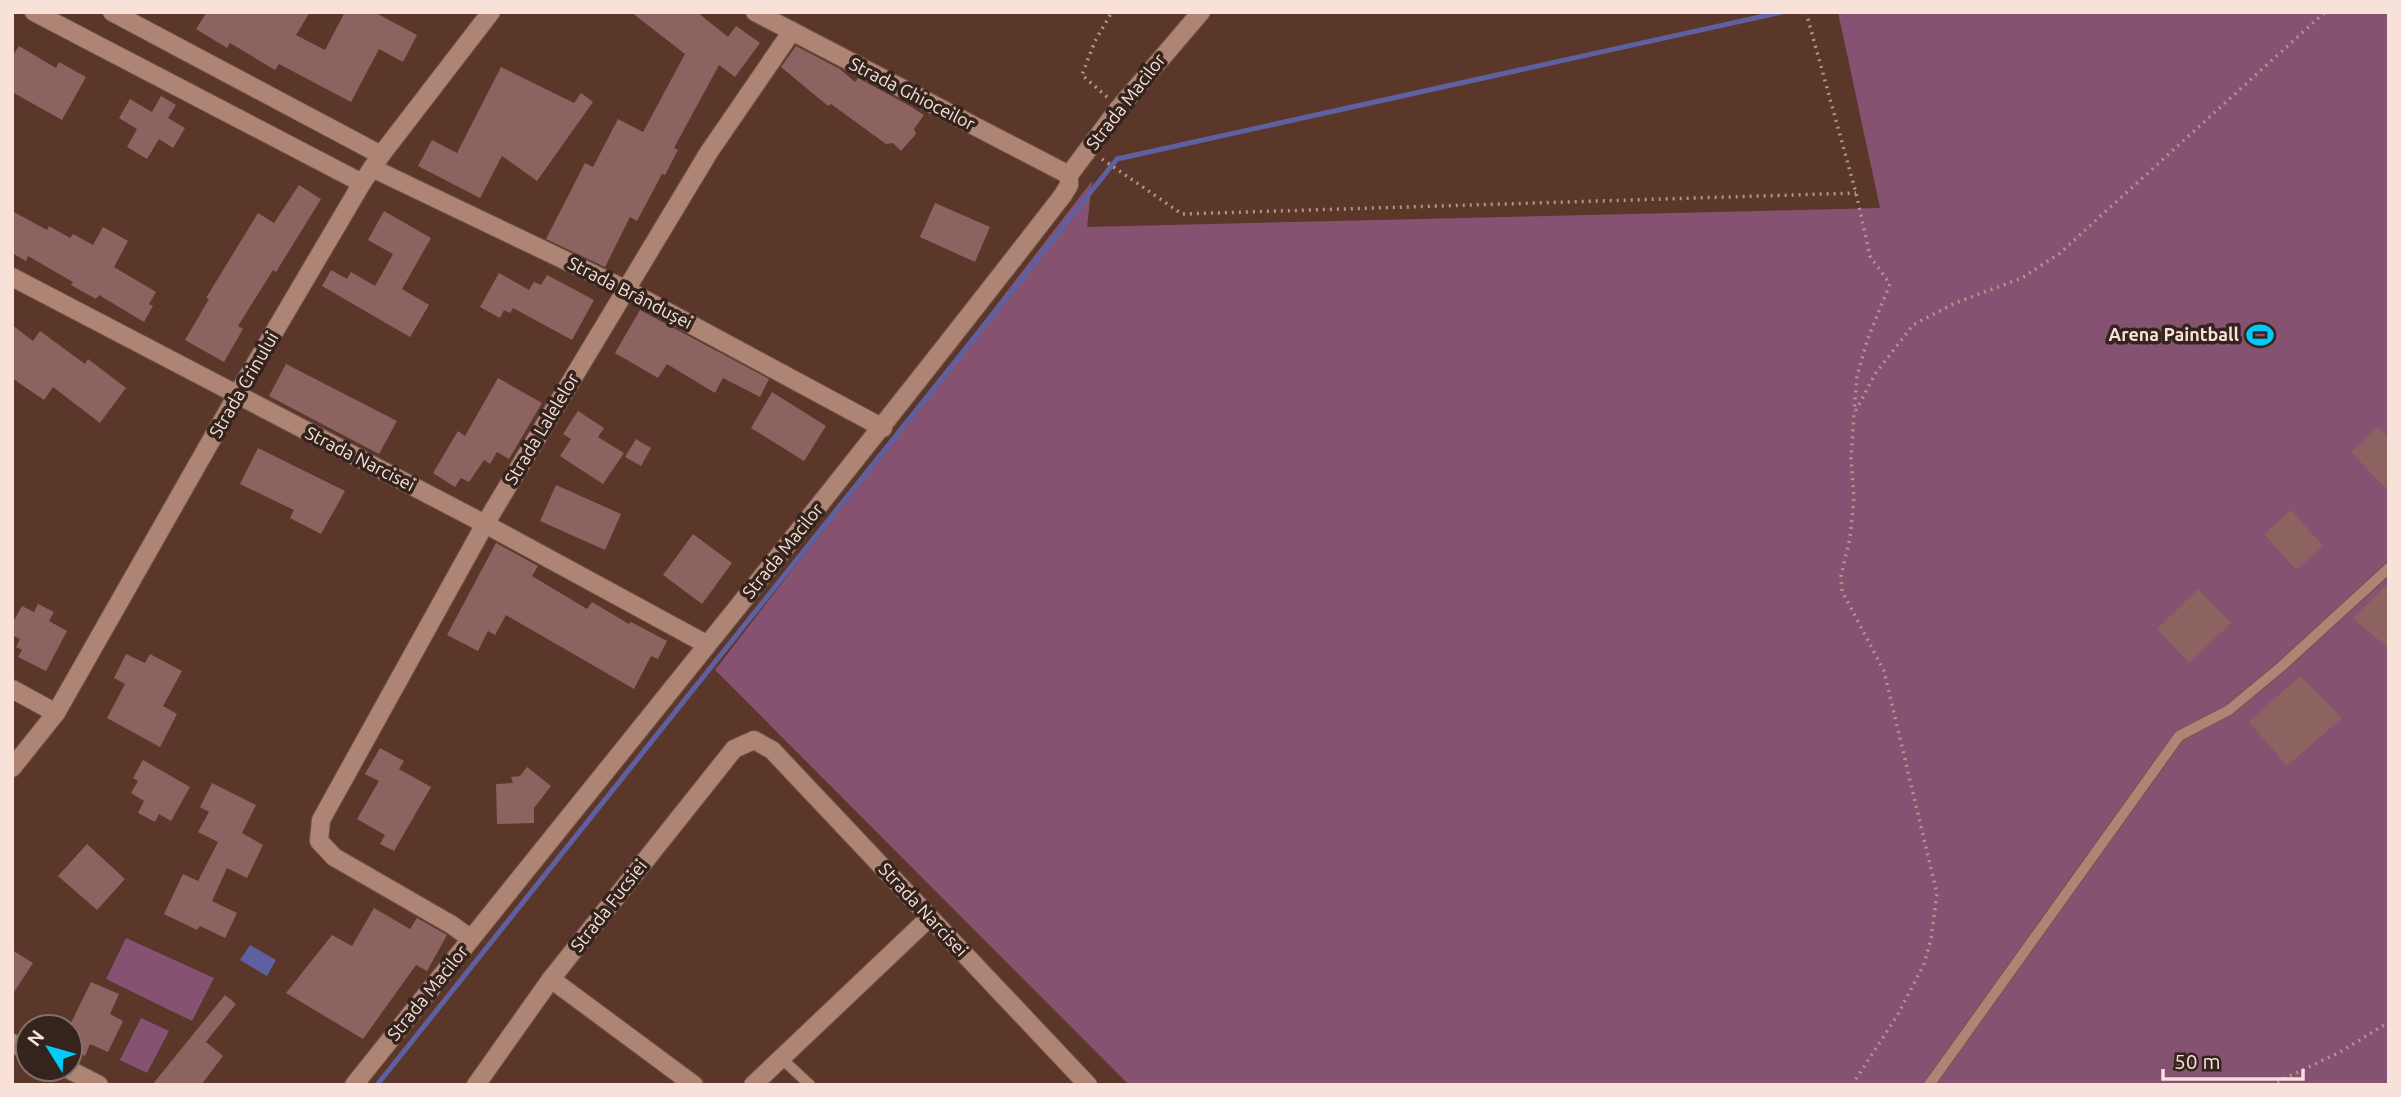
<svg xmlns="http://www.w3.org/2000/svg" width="2401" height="1097" font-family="Ubuntu,sans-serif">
<rect width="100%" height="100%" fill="#5a3729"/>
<g fill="#855272">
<path d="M1838 12H2389V1085H1129L715 670 1092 181 1087 227 1880 208Z"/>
<path d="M126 938 214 978 192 1021 106 979Z"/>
<path d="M141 1018 169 1031 147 1073 120 1060Z"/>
</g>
<path fill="#5f60a2" d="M250 945 276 960 267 976 240 960Z"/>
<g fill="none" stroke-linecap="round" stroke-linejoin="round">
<path stroke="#5f60a2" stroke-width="5" d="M377 1085 1117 159 1782 12"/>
</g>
<g fill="#8d6361">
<path d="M207 12H310L296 35 325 50 345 12H374L417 35 403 62 379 49 351 102 279 64 275 70 230 43 227 48 196 29Z"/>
<path d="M631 12H697L728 37 736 26 760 43 735 77 719 65 674 148 678 150 665 175 662 174 637 221 630 217 605 267 546 239 585 163 593 167 618 119 643 132 685 54Z"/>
<path d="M19 46 56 68 59 62 86 77 62 120 12 92V57Z"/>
<path d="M796 46 840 69 855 82 858 78 910 106 924 115 914 129 916 134 901 151 893 143 886 144 831 104 828 106 781 67Z"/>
<path d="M501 67 574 103 581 93 593 102 537 181 502 156 480 198 418 166 432 140 457 153Z"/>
<path d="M161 96 176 105 168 118 185 128 173 148 159 139 147 159 127 147 137 129 119 118 130 99 152 112Z"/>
<path d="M299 185 321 199 276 272 273 270 238 326 243 329 224 362 185 340 209 299 206 298 258 213 274 223Z"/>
<path d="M935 203 990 227 975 262 920 237Z"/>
<path d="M12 211 47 230 49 226 70 238 73 234 93 245 103 227 128 241 114 267 156 292 149 304 153 306 144 322 99 295 96 299 71 285 73 282 28 256 26 261 12 253Z"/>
<path d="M384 211 431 238 402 289 429 305 410 337 322 286 331 270 347 279 351 272 375 286 393 254 368 240Z"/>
<path d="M499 273 529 290 534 282 541 285 547 275 594 300 572 340 513 308 510 313 504 310 500 318 480 307Z"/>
<path d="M640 310 769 379 760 397 723 378 715 393 667 364 658 378 615 353Z"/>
<path d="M12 325 33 341 40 331 85 364 88 359 126 388 100 423 53 387 44 400 12 378Z"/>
<path d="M286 364 397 421 379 454 269 396Z"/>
<path d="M498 378 542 403 509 459 497 452 490 464 484 460 469 482 461 478 455 487 433 473 458 431 465 436Z"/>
<path d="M772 392 826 426 804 461 751 428Z"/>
<path d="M578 411 604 428 598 437 624 453 603 484 560 456 571 439 563 434Z"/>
<path d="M2378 427 2389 438V492L2351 452Z"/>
<path d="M636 439 651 448 641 466 625 457Z"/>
<path d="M258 448 345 491 321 534 290 518 294 510 240 484Z"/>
<path d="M556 485 621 514 605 550 540 521Z"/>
<path d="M2291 510 2323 546 2296 570 2264 534Z"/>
<path d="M693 534 732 563 702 604 663 575Z"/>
<path d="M496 543 538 566 532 576 587 609 592 602 629 624 631 622 667 641 658 659 651 656 634 689 506 615 495 635 488 631 478 651 447 635Z"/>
<path d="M2389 582V649L2353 618Z"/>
<path d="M2198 589 2231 623 2189 663 2157 629Z"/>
<path d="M38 604 54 612 49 621 67 631 46 671 18 657 22 650 16 647 20 639 12 635V624L22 606 34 612Z"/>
<path d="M126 654 145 663 150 654 182 671 163 706 177 714 160 747 107 718 125 684 114 678Z"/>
<path d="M2300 676 2342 718 2287 766 2249 722Z"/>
<path d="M380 748 404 761 399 769 431 787 394 851 380 844 385 835 357 819 379 781 365 774Z"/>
<path d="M143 760 190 787 171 821 159 814 155 822 138 813 144 801 131 793 138 781 133 778Z"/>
<path d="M527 767 551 786 534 808V823L497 824 496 784 513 783 511 777 520 776Z"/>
<path d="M212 783 256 805 242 833 263 845 247 878 227 868 212 901 237 913 225 938 200 926 197 930 164 914 183 874 198 881 218 842 198 832 209 812 200 807Z"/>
<path d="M87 844 125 879 97 910 58 876Z"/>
<path d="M374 908 410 929 417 918 447 935 427 971 416 965 363 1039 286 993 332 935 352 946Z"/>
<path d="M12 950 33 963 12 995Z"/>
<path d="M91 982 119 994 110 1014 123 1021 108 1052 90 1044 85 1056 70 1049V1025Z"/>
<path d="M225 995 236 1004 206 1042 223 1056 201 1085H152Z"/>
</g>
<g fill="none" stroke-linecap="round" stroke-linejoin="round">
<defs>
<g id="lane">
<path d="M781 1058 810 1085"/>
<path d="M1929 1085 2179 736 2229 710 2282 666 2389 568"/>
</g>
<g id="street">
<path d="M34 12 362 183"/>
<path d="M112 12 381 155"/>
<path d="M755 12 1069 175"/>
<path d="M372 168 627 290 883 428"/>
<path d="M12 277 485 524 706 644"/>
<path d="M12 689 56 713"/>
<path d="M12 768 56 713 237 395 362 183 381 155 491 12"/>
<path d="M471 939 452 925 334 857 319 841 321 820 485 524 709 152 792 31"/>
<path d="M551 979 694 1085"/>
<path d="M12 1043 28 1051"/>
<path d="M68 1069 99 1085"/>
<path d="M354 1085C591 788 831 495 1063 195L1069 185V175L1119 108 1201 12"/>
<path d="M476 1085 551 979 734 749 754 740 772 750 1088 1085"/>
<path d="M753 1085 929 918"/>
</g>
</defs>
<use href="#lane" stroke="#725549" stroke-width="12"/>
<use href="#street" stroke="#725549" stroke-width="20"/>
<g stroke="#b1948a" stroke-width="3.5" stroke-dasharray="2 5" stroke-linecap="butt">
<path d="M1806 12 1856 193 1870 256 1890 284 1868 338 1857 376 1854 412"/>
<path d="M1107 97 1082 75 1095 41 1112 12"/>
<path d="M1102 159 1182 214 1856 193"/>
<path d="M1852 1085 1897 1016 1924 964 1931 939 1937 894 1884 671 1842 591 1841 576 1850 538 1854 498 1851 458 1854 414 1875 374 1913 325 1955 303 2022 278 2060 253 2325 12"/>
<path d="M2271 1085 2340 1052 2389 1022"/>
</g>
<use href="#lane" stroke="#ae8575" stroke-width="10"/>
<use href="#street" stroke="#ae8575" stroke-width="18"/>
</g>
<defs>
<symbol id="stadium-bare" viewBox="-9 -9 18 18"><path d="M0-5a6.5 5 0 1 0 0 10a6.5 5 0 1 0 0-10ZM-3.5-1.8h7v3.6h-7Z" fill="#01cbf9" stroke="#34241d" stroke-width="2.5" paint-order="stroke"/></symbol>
</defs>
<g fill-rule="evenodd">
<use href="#stadium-bare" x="2241" y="316" width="38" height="38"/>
</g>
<g text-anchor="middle" stroke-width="7" stroke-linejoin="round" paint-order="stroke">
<g font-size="18" fill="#f8e1d9" stroke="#34241d">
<text transform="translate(912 94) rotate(27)" y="6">Strada Ghioceilor</text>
<text transform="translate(1126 102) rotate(-52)" y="6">Strada Macilor</text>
<text transform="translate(630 293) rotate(27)" y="6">Strada Brândușei</text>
<text transform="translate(244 385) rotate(-60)" y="6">Strada Crinului</text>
<text transform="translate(542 429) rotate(-59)" y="6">Strada Lalelelor</text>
<text transform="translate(360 459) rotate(27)" y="6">Strada Narcisei</text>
<text transform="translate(783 551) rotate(-51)" y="6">Strada Macilor</text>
<text transform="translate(609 906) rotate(-52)" y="6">Strada Fucsiei</text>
<text transform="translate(923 910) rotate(47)" y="6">Strada Narcisei</text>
<text transform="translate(428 993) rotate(-51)" y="6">Strada Macilor</text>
</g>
<g font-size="18" font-weight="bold" fill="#f8e1d9" stroke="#34241d" text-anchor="end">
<text x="2239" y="341">Arena Paintball</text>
</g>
</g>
<rect width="2401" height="1097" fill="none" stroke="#f8e1d9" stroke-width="28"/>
<g transform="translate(49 1048) rotate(307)"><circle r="33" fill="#34241d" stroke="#827068" stroke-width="2"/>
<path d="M0-5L12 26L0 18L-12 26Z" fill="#01cbf9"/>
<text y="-10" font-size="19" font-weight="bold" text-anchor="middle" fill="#f8e1d9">N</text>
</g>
<path d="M2163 1069v10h140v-10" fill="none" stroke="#f8e1d9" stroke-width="3.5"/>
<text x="2174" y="1069" font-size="21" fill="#f8e1d9" stroke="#34241d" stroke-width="5" paint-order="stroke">50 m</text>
</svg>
